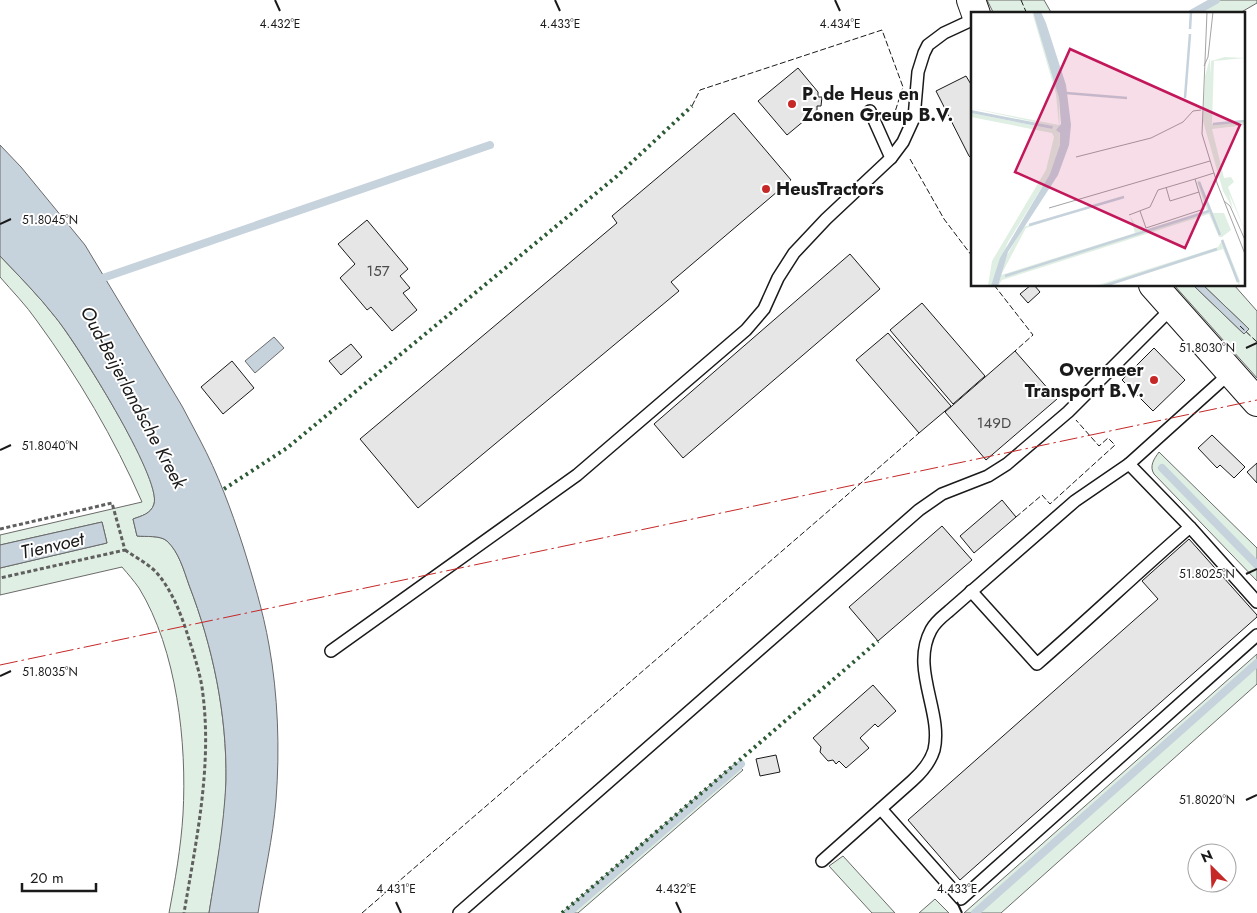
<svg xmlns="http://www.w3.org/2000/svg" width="1257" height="913" font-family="Jost,sans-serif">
<rect width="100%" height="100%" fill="#fff"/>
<g fill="#e0efe3" stroke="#6a6a6a">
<path d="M987 0H1044L1052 14H994Z"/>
<path d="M1212 0H1257V3L1238 14H1187Z"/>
<path d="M0 256C19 276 39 296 56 318 76 343 162 478 154 504 151 514 141 516 133 519L137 536C146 537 160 535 167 541 179 552 184 571 189 585 213 647 227 715 226 781 225 826 216 869 209 913H169C175 881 181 847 183 814 187 743 177 650 139 588 134 581 128 574 122 567L0 595V568L107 543 102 522 0 545V535L142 502C114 438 78 377 37 321 26 305 12 291 0 277Z"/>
<path d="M1174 285H1193L1244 334 1249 329 1203 285H1234L1257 311V378Z"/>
<path d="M1159 452 1257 548V581L1154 474C1149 466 1154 459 1159 452Z"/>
<path d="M1257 654V684L1001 913H964Z"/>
<path d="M736 763 743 770 578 913H562Z"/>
<path d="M843 856 895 913H872L829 866Z"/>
<path d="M935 899 949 913H919Z"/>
</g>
<g fill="#c6d2dc" stroke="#6a6a6a">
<path d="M0 145 21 167 85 245 182 406 200 440C218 474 231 509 243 546 253 578 263 611 269 645 278 695 280 749 276 800 273 838 264 876 258 913H209C216 869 224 826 226 781 227 715 213 647 189 585 184 571 179 552 167 541 160 535 146 537 137 536L133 519C141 516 151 514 154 504 162 479 76 342 56 318 39 296 19 276 0 256Z"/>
<path d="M1193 285H1203L1249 329 1244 334Z"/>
<path d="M274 337 284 348 255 373 245 361Z"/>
<path d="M102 522 107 543 0 568V545Z"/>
</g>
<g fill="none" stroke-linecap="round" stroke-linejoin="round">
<g stroke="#c6d2dc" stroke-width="8">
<path d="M1191 14 1216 0"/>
<path d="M97 280 490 145"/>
<path d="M1162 468 1257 565"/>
<path d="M568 913 741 764"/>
<path d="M975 913 1257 663"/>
</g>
</g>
<g fill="#e6e6e6" stroke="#1a1a1a">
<path d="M798 68 818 92V97H822L821 106H817V110L787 135 758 101Z"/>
<path d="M966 76 972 86 971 158 969 156 936 91Z"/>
<path d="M734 113 791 180 671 282 679 291 418 508 360 439 617 223 612 216Z"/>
<path d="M367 220 408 269 400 276 410 288 403 293 417 310 392 331 371 307 367 310 340 278 355 264 338 244Z"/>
<path d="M850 254 880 289 683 458 654 424Z"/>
<path d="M1031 285H1034L1040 292 1028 303 1020 294Z"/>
<path d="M922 303 985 376 953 404 890 330Z"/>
<path d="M888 333 951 406 919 433 856 360Z"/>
<path d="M351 344 362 357 341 375 329 361Z"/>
<path d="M1154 348 1185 380 1153 411 1122 380Z"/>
<path d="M1015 351 1057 399 986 460 945 412Z"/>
<path d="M232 361 254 388 223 414 201 387Z"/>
<path d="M1212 435 1245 467 1234 478 1220 465 1217 468 1198 448Z"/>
<path d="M1257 463V483L1247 472Z"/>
<path d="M1002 500 1016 517 974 553 960 536Z"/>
<path d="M942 526 972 560 878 641 849 607Z"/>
<path d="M1189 539 1257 615V617L960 880 908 820 1158 599 1142 581Z"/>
<path d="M873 685 896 711 878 727 875 724 860 738 869 748 846 768 839 761 836 764 833 760 828 761 820 752 821 747 813 738Z"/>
<path d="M776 755 780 772 760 776 756 759Z"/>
</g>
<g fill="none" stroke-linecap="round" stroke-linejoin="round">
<defs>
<g id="service">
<path d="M870 111 891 158"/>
<path d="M1129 464 1230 373"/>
<path d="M971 591 1037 664C1089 619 1138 572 1190 527"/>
<path d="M331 651 577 475 746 330 764 309 778 278 794 253 826 219 891 158 903 142 914 118 918 72 924 53 928 45 944 33 972 20"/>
<path d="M881 809 961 899 1257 635"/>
<path d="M822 861 912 781C921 773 930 763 934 750 943 712 910 669 931 630 935 622 943 616 949 611L1075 501 1129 464 1190 527 1257 602"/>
<path d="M459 913 919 510 942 494 988 476 1007 464 1068 412 1172 308"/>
</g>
<g id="tertiary">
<path d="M971 0 976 14"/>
<path d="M1153 285 1257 402"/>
</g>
</defs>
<use href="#service" stroke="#1a1a1a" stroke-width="14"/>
<use href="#tertiary" stroke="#1a1a1a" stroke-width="30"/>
<g stroke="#5f5f5f" stroke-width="3" stroke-dasharray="4 2.5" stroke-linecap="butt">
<path d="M0 529 112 503 125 550 0 578"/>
<path d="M125 550C135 557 147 563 156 572 172 590 181 614 188 636 194 655 201 675 203 695 212 767 196 842 184 913"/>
</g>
<use href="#service" stroke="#fff" stroke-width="11"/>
<use href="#tertiary" stroke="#fff" stroke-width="28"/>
<g stroke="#2b5a34" stroke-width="4" stroke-dasharray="2.5 4" stroke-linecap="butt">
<path d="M224 489 287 448 617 176 692 106"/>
<path d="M562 913 878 641"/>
</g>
<g stroke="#1a1a1a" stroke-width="1" stroke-dasharray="6 2.5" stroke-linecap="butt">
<path d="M1021 0 1027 14"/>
<path d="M692 106 700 90 882 30 903 87 894 115"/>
<path d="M910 159 944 219 972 256"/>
<path d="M994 285 1033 335 1015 351"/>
<path d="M1240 326 1257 342"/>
<path d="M1016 517 1042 495 1050 504 1115 445 1108 438 1099 446 1076 420"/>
<path d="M362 913 919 433"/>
</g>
<path stroke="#c62828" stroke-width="1" stroke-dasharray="18 4 2.5 4" stroke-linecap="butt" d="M0 665 1257 400"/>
</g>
<path fill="none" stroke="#1a1a1a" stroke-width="2" d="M275 0 280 11M555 0 560 11M835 0 840 11M0 224 11 219M1246 348 1257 343M0 450 11 445M1246 574 1257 569M0 676 11 671M1246 800 1257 795M396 902 401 913M676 902 681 913M957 902 962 913"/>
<g fill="#c62828" stroke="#fff" stroke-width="2">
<circle cx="792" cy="104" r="5"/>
<circle cx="766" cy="189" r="5"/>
<circle cx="1154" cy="380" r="5"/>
</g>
<g text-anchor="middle" stroke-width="4" stroke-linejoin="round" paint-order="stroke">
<g font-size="15" fill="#4d4d4d">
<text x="378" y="276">157</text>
<text x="994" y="428">149D</text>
</g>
<g font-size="18" font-weight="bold" fill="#1a1a1a" stroke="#fff" text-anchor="start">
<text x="802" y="100">P. de Heus en<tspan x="802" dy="21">Zonen Greup B.V.</tspan></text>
<text x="776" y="195">HeusTractors</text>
<text x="1144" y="376" text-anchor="end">Overmeer<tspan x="1144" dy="21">Transport B.V.</tspan></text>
</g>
<g font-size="19" font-style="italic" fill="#1a1a1a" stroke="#fff">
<text transform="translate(134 397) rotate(62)" y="7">Oud-Beijerlandsche Kreek</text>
<text transform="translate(52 545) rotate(-13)" y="7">Tienvoet</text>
</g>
</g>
<g transform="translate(971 12)">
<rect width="274" height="274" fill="#fff"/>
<path d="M61 0 69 15 88 86 89 133 83 156 37 230 20 274H17L21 249 75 158 83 125 81 121 0 105V101L81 117V114L0 96 88 113 85 82ZM254 45 274 46 243 49 241 112 274 109V113L241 117 253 166 260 165 263 170 257 175 274 219 258 182 262 197 252 179 232 109 234 64 239 46V63L240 49ZM228 168 242 201H253L260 218 251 225H248L238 202 31 268 27 274 35 245 52 215 153 184 55 216 30 263 164 221 159 204 166 216 171 214 173 218 236 199 226 170ZM252 227 269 269 268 274 252 237 137 274H124L247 235Z" fill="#e0efe3"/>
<path d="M62 0H70L75 11 95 73 100 113 98 133 87 163 37 240 27 274H20L29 246 79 162 89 133V121L85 118 90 112 88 86ZM0 98 82 114 81 117 0 101Z" fill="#c6d2dc"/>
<path fill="none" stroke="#c6d2dc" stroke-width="2.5" d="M219 17 220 0M95 81 156 86M214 86 219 22M242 112 274 109M228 170 249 223M58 213 153 185M251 228 267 270M34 264 238 199M133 274 246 237"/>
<path fill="none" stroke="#a3a3a3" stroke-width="1" d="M236 0 231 122 246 171 274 242M233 54 237 45 242 0M105 145 180 126 212 110 222 99 230 98M224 167 243 161M195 175 199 189 228 180M253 189 259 194 274 228M78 196 239 149M158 203 179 195 187 178 224 167 233 197 175 216 169 199"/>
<path fill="#c2185b" fill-opacity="0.15" stroke="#c2185b" stroke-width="2.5" d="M99 37 269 113 214 236 44 160Z"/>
<rect width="274" height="274" fill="none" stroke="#1a1a1a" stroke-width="2.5"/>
</g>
<g font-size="12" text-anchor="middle" fill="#1a1a1a" stroke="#fff" stroke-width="4" stroke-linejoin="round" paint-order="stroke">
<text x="280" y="28">4.432°E</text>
<text x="560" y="28">4.433°E</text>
<text x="840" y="28">4.434°E</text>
<text x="50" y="224">51.8045°N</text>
<text x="1207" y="352">51.8030°N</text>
<text x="50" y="450">51.8040°N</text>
<text x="1207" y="578">51.8025°N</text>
<text x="50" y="676">51.8035°N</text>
<text x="1207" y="804">51.8020°N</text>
<text x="396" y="893">4.431°E</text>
<text x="676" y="893">4.432°E</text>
<text x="957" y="893">4.433°E</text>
</g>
<g transform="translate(1212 868) rotate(336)"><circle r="24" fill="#ffffff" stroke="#a3a3a3"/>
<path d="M0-4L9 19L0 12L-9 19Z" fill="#c62828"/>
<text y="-8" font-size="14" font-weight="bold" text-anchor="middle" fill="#1a1a1a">N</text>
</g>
<path d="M22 883v8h74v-8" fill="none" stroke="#1a1a1a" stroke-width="2.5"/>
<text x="30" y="883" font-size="15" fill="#1a1a1a" stroke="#ffffff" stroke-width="4" paint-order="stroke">20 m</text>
</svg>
